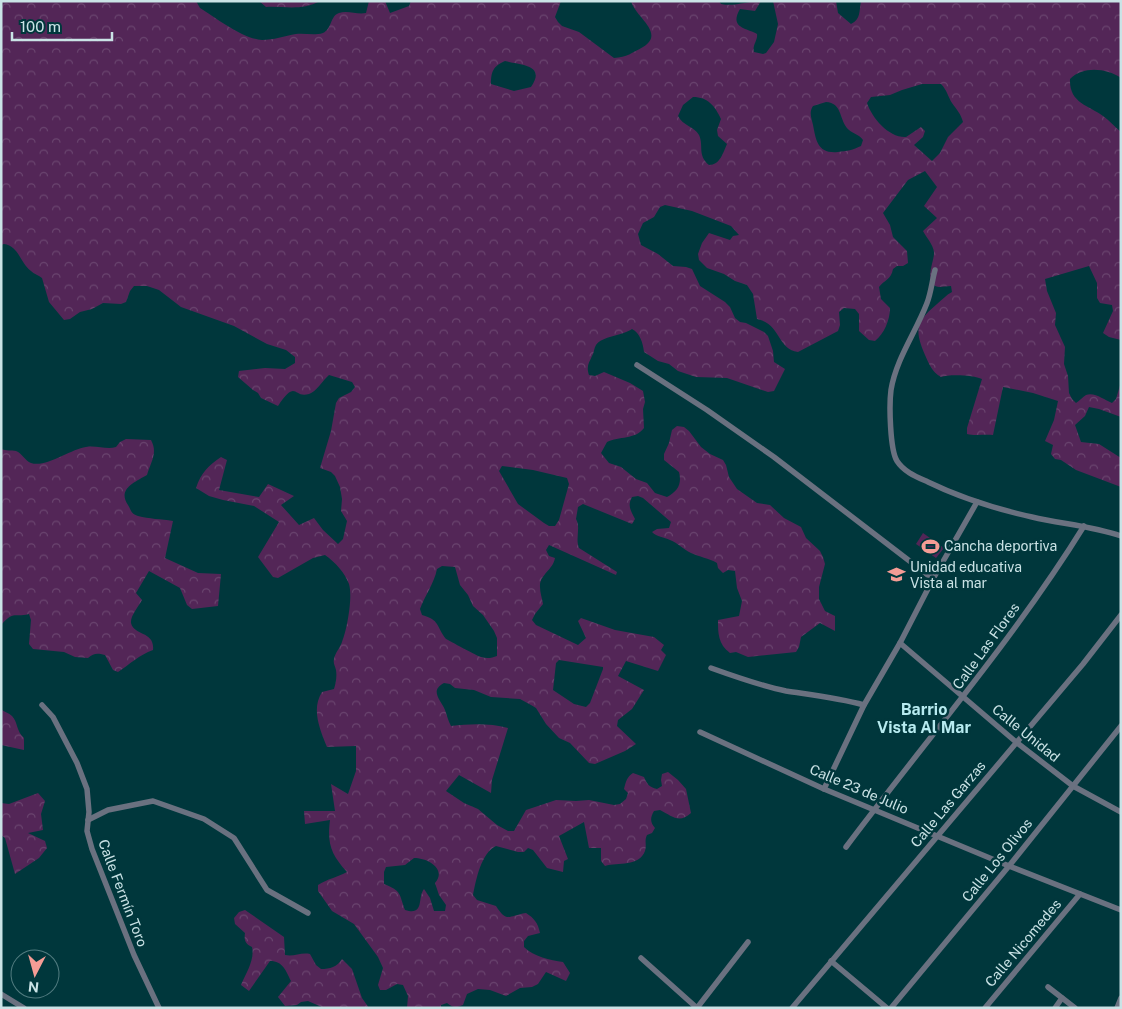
<svg xmlns="http://www.w3.org/2000/svg" width="1122" height="1009" font-family="'Public Sans',sans-serif">
<defs>
<pattern id="forest-crowns" width="20" height="18" patternUnits="userSpaceOnUse" patternTransform="scale(1.25)"><rect width="20" height="18" fill="#532657"/><path d="M2 6a3 3 0 1 1 6 0M12 15a3 3 0 1 1 6 0" fill="none" stroke="#6a456f"/></pattern>
</defs>
<rect width="100%" height="100%" fill="#00373c"/>
<g fill="url(#forest-crowns)" fill-rule="evenodd">
<path d="M1 1H196L200 8C216 18 243 39 262 40 273 40 285 36 296 34 305 33 314 36 323 33 332 29 330 16 339 13 348 10 357 15 366 13L369 1H385L390 13 409 6 411 1H561L555 17 558 22 562 26 579 32 614 58C627 57 632 53 643 47 666 33 635 17 631 1H719L721 4C735 7 747 1 761 1L755 11 740 9C729 28 746 28 757 34 758 40 752 45 754 52L763 54 766 53 774 42 778 24 773 1H836L838 13 851 24C861 19 859 11 861 1H1121V78C1106 68 1083 66 1070 79 1069 103 1088 105 1103 116 1109 120 1115 127 1121 132V340L1109 337 1103 333 1113 311 1112 305 1100 303 1097 298V283L1089 266 1045 279 1047 291 1056 313 1055 325 1065 347 1064 364 1068 376 1069 393 1072 399 1076 403C1079 401 1083 397 1086 395 1095 392 1104 400 1112 403L1116 399 1121 382V417L1099 409 1089 407 1085 416 1075 425 1081 442 1099 444 1121 458V487L1076 470 1061 460 1055 459 1051 454 1053 445 1045 441 1054 420 1058 401 1033 393 1003 387 993 435C985 434 975 436 967 434V428L982 379C974 375 949 374 941 377 932 372 929 364 925 355 914 329 916 322 937 304 942 300 946 295 952 292L951 286C947 286 943 287 939 287 922 285 935 260 934 252 933 244 926 237 923 231L937 218 924 206 937 187 925 171 908 180 883 213 890 225 893 237 907 251 908 263 903 266H897L893 269C891 280 884 280 879 287L881 299 890 308C890 320 884 334 875 341L869 340 859 331V314L855 309 844 308 839 312 840 325 838 331 798 352C777 349 781 324 757 319L753 294 747 285 735 281 724 274 707 268 699 260 698 254 702 243 709 233 730 240 733 236 739 235 731 226 692 211 665 205 660 207 654 217 643 223 638 234 641 245 658 254 673 266 686 267 692 269 700 286 725 302 730 307 735 318 740 322 746 323 764 332 768 336 773 351 774 362 785 369 774 391 768 392 727 378 696 377 678 371 669 364 658 361 644 352C643 343 640 333 632 329 622 336 602 336 596 345 594 348 594 353 592 356 589 363 586 366 589 375L595 376 604 372 630 383 643 391 645 402 643 409 644 428C635 440 619 436 607 442L601 453 609 463 621 467 636 479 647 483 655 493 667 497C678 491 682 484 679 472L664 460V454L669 443 672 430 677 426 684 427 689 431 701 447 710 454 723 460 726 465 729 477 737 489 757 503 770 505 784 518 801 527 806 538 820 551 823 557 825 564 819 587V599L825 611 835 616V631L820 623 801 637 799 647 796 652 748 657 736 652 730 653C718 644 718 633 718 620L739 616 742 601 737 588 735 571 728 570 723 573 718 568 717 563C709 558 699 557 691 553 683 549 678 543 670 540 664 537 657 537 652 532L657 529 669 528 671 522 643 498 638 496 632 497C627 506 631 511 635 519L632 524 583 504 578 507 576 519C581 528 575 538 579 548L617 572 616 575 549 545 546 550 549 556 555 558C553 570 539 575 540 587 540 593 542 598 543 604L535 614 532 620 536 625 578 645 586 638 578 621 581 618 615 630 654 637 664 645 661 650 666 655 658 671 626 661 618 676 644 690 632 709 618 720 617 726 636 744 625 751 595 764 589 763 570 743 559 738 546 724 536 708 531 705 520 699 491 697 474 690 455 688 450 684 444 683C429 691 441 700 445 710 447 715 448 721 451 726 470 724 489 723 508 728L492 780 491 793 459 775 446 791 464 803 478 809 497 825 508 831H514L526 810 556 800 576 801 589 800 614 805 620 804 626 799 628 793 624 789C626 781 627 777 633 773L644 777C647 784 649 787 657 789L662 786 661 780 662 774 668 772 678 780 686 789 691 813C679 824 672 816 660 810L654 811C650 818 650 822 655 828L652 833 647 835C644 841 647 845 645 851 639 867 618 862 605 866L601 861V848H589L584 822 559 836 568 859 564 861 563 872 547 868 533 850 528 848 524 852H518L496 846C481 853 476 880 473 895L477 900 496 906C507 923 508 916 526 913 534 918 538 923 540 933L528 936 524 941V947C534 957 550 960 563 962L570 973 566 981 546 972 538 984 532 987 520 988 506 996 490 990 478 989 467 994 463 1005C456 1008 453 1008 447 1003L441 1005V1008H407L408 996 403 985 397 984 386 990H380L378 985 383 968 378 957 354 924 332 911 318 891V885C327 879 338 877 347 872 331 854 327 844 330 820L305 824 304 811H335L331 784 348 794 356 771V746L327 747C320 730 311 709 322 692L334 689C336 683 337 676 336 670 335 665 333 664 334 659 335 653 340 648 342 642 347 630 353 597 349 584 345 573 335 562 325 555L313 558 278 578 273 577 258 557 279 522 254 506 223 500 209 496 196 488C201 473 208 466 221 457L227 460 219 490 259 497 268 484 294 496 281 505 299 525 314 518 323 530 338 544 343 539 347 521 341 511 342 499 340 487 335 476 331 472 320 468 331 431 336 403 339 398 351 392 355 387 352 382 329 375C323 380 316 392 309 394 293 399 297 378 278 406L261 398 258 393 253 390 238 377 239 371 265 368 285 369 295 363V357L286 350 267 344 234 326 181 307 159 290 147 286H134L130 291 126 302 121 304 103 303 92 309 80 312 70 319 64 320 49 302 42 278C38 275 34 274 31 271 20 263 19 246 4 244L1 245ZM505 61C519 65 547 64 531 87L514 91 491 84C491 72 493 66 505 61ZM922 84H941C947 90 948 97 952 103 957 110 961 114 963 122L948 137 940 153 932 161 914 145 923 137 925 131 921 127 906 137C889 138 872 118 867 103L871 97 890 95 902 90ZM693 97C708 97 715 106 721 119L717 130 718 136 727 144C723 153 720 165 709 165 697 155 704 146 699 135 694 126 683 126 678 116L683 105ZM826 102C842 103 839 118 847 128 851 133 859 134 863 140L861 146C853 150 847 151 838 152 818 154 816 141 813 125 811 117 809 112 813 106ZM502 466 533 470 567 478 569 484 559 520 555 526H549L544 523 518 504 499 471ZM442 566 455 567 460 585 468 595 473 606 483 615 494 631 497 638V656C492 658 487 659 481 657 479 657 448 640 446 639 436 626 440 620 422 615L420 609C425 595 434 584 437 569ZM559 660 603 667V669L590 703 586 707 574 704 553 690 556 663ZM414 858C428 858 447 869 435 883L439 895 446 905 445 911H434L430 898 424 889C417 898 425 916 405 910 399 894 402 891 384 884V872L386 867 405 865Z"/>
<path d="M259 1H320C302 11 285 6 266 7Z"/>
<path d="M126 439 151 440C158 453 151 461 147 475 135 482 117 489 128 505 131 510 131 514 138 516 149 519 161 519 173 521L165 558 198 573 221 574 218 606 192 609 187 605 180 588 149 571 136 593 142 600C139 606 130 616 131 623 134 636 155 631 153 650 139 655 130 664 118 672L113 670 105 655C97 653 94 653 88 658L75 657 64 652 33 649 29 644 31 620 29 614C14 618 14 610 1 625V449C6 451 11 450 16 451 22 453 25 461 31 463 46 468 71 449 86 447 96 445 107 450 116 447L120 442Z"/>
<path d="M1 709C4 712 9 713 12 716 18 722 16 731 24 738V750L1 745Z"/>
<path d="M38 793 45 801 41 814 43 830 28 833 45 841 47 848 39 858 15 874 5 838 1 835V803L9 804Z"/>
<path d="M245 910 284 937 285 955C294 957 301 952 310 954L316 965 321 969C330 969 337 967 342 959L352 969 362 998 369 1008H324L308 1001 301 1002 297 1005 285 1006 278 997 291 981C286 971 283 961 270 961L249 991 241 985C246 973 255 960 252 947 245 944 244 940 245 933L235 924 234 918 239 912Z"/>
</g>
<path fill="#532657" d="M923 533 944 548 936 558 916 544Z"/>
<g fill="none" stroke-linecap="round" stroke-linejoin="round">
<g stroke="#6a7180" stroke-width="5.5">
<path d="M935 270C932 281 931 293 927 303 916 332 896 359 891 390 889 405 890 450 897 461 904 472 917 477 928 482 961 498 996 509 1032 517 1062 524 1092 526 1121 536"/>
<path d="M637 365 707 410 774 457 933 579"/>
<path d="M900 643 1016 742 1073 786 1121 812"/>
<path d="M711 668C736 677 761 686 786 691 812 695 838 698 864 705"/>
<path d="M42 705 53 717 77 763 87 789 89 812 87 831 92 849 134 955 159 1008"/>
<path d="M700 732 824 789 1009 866 1121 910"/>
<path d="M824 789 864 705 900 643 933 579 977 502"/>
<path d="M88 820 108 810 153 801 204 819 234 838 267 890 308 913"/>
<path d="M846 847C926 740 1014 639 1084 526"/>
<path d="M641 958 697 1008"/>
<path d="M831 961 887 1008"/>
<path d="M1048 987 1075 1008"/>
<path d="M1 994 24 1008"/>
<path d="M697 1008 748 942"/>
<path d="M792 1008 1083 664 1121 615"/>
<path d="M891 1008 1009 866 1121 726"/>
<path d="M985 1008 1080 894"/>
<path d="M1055 1008 1062 998"/>
<path d="M1117 1008 1121 998"/>
</g>
</g>
<defs>
<symbol id="stadium-bare" viewBox="-9 -9 18 18"><path d="M0-5a6.5 5 0 1 0 0 10a6.5 5 0 1 0 0-10ZM-3.5-1.8h7v3.6h-7Z" fill="#f59c95" stroke="#00373c" stroke-width="2.5" paint-order="stroke"/></symbol>
<symbol id="school-bare" viewBox="-9 -9 18 18"><path d="M0-5L7-2L0 1L-7-2ZM-4 1L0 2.5L4 1V4Q0 6-4 4Z" fill="#f59c95" stroke="#00373c" stroke-width="2.5" paint-order="stroke"/></symbol>
</defs>
<g fill-rule="evenodd">
<use href="#stadium-bare" x="918" y="534" width="25" height="25"/>
<use href="#school-bare" x="884" y="562" width="25" height="25"/>
</g>
<g text-anchor="middle" stroke-width="5" stroke-linejoin="round" paint-order="stroke">
<g font-size="14" fill="#cae3e6" stroke="#00373c" text-anchor="start">
<text x="944" y="551">Cancha deportiva</text>
<text x="910" y="572">Unidad educativa<tspan x="910" dy="16">Vista al mar</tspan></text>
</g>
<g font-size="14" fill="#cae3e6" stroke="#00373c">
<text transform="translate(986 646) rotate(-54)" y="5">Calle Las Flores</text>
<text transform="translate(1026 733) rotate(39)" y="5">Calle Unidad</text>
<text transform="translate(859 789) rotate(23)" y="5">Calle 23 de Julio</text>
<text transform="translate(948 804) rotate(-50)" y="5">Calle Las Garzas</text>
<text transform="translate(997 860) rotate(-51)" y="5">Calle Los Olivos</text>
<text transform="translate(123 893) rotate(69)" y="5">Calle Fermín Toro</text>
<text transform="translate(1023 943) rotate(-50)" y="5">Calle Nicomedes</text>
</g>
<g font-size="16" font-weight="bold" fill="#b7ebf0" stroke="#00373c">
<text x="924" y="715">Barrio<tspan x="924" dy="18">Vista Al Mar</tspan></text>
</g>
</g>
<rect width="1122" height="1009" fill="none" stroke="#cae3e6" stroke-width="5"/>
<g transform="translate(35 974) rotate(186)"><circle r="24" fill="#00373c" stroke="#517c80"/>
<path d="M0-4L9 19L0 12L-9 19Z" fill="#f59c95"/>
<text y="-8" font-size="14" font-weight="bold" text-anchor="middle" fill="#cae3e6">N</text>
</g>
<path d="M12 32v8h100v-8" fill="none" stroke="#cae3e6" stroke-width="2.5"/>
<text x="20" y="32" font-size="15" fill="#cae3e6" stroke="#00373c" stroke-width="4" paint-order="stroke">100 m</text>
</svg>
